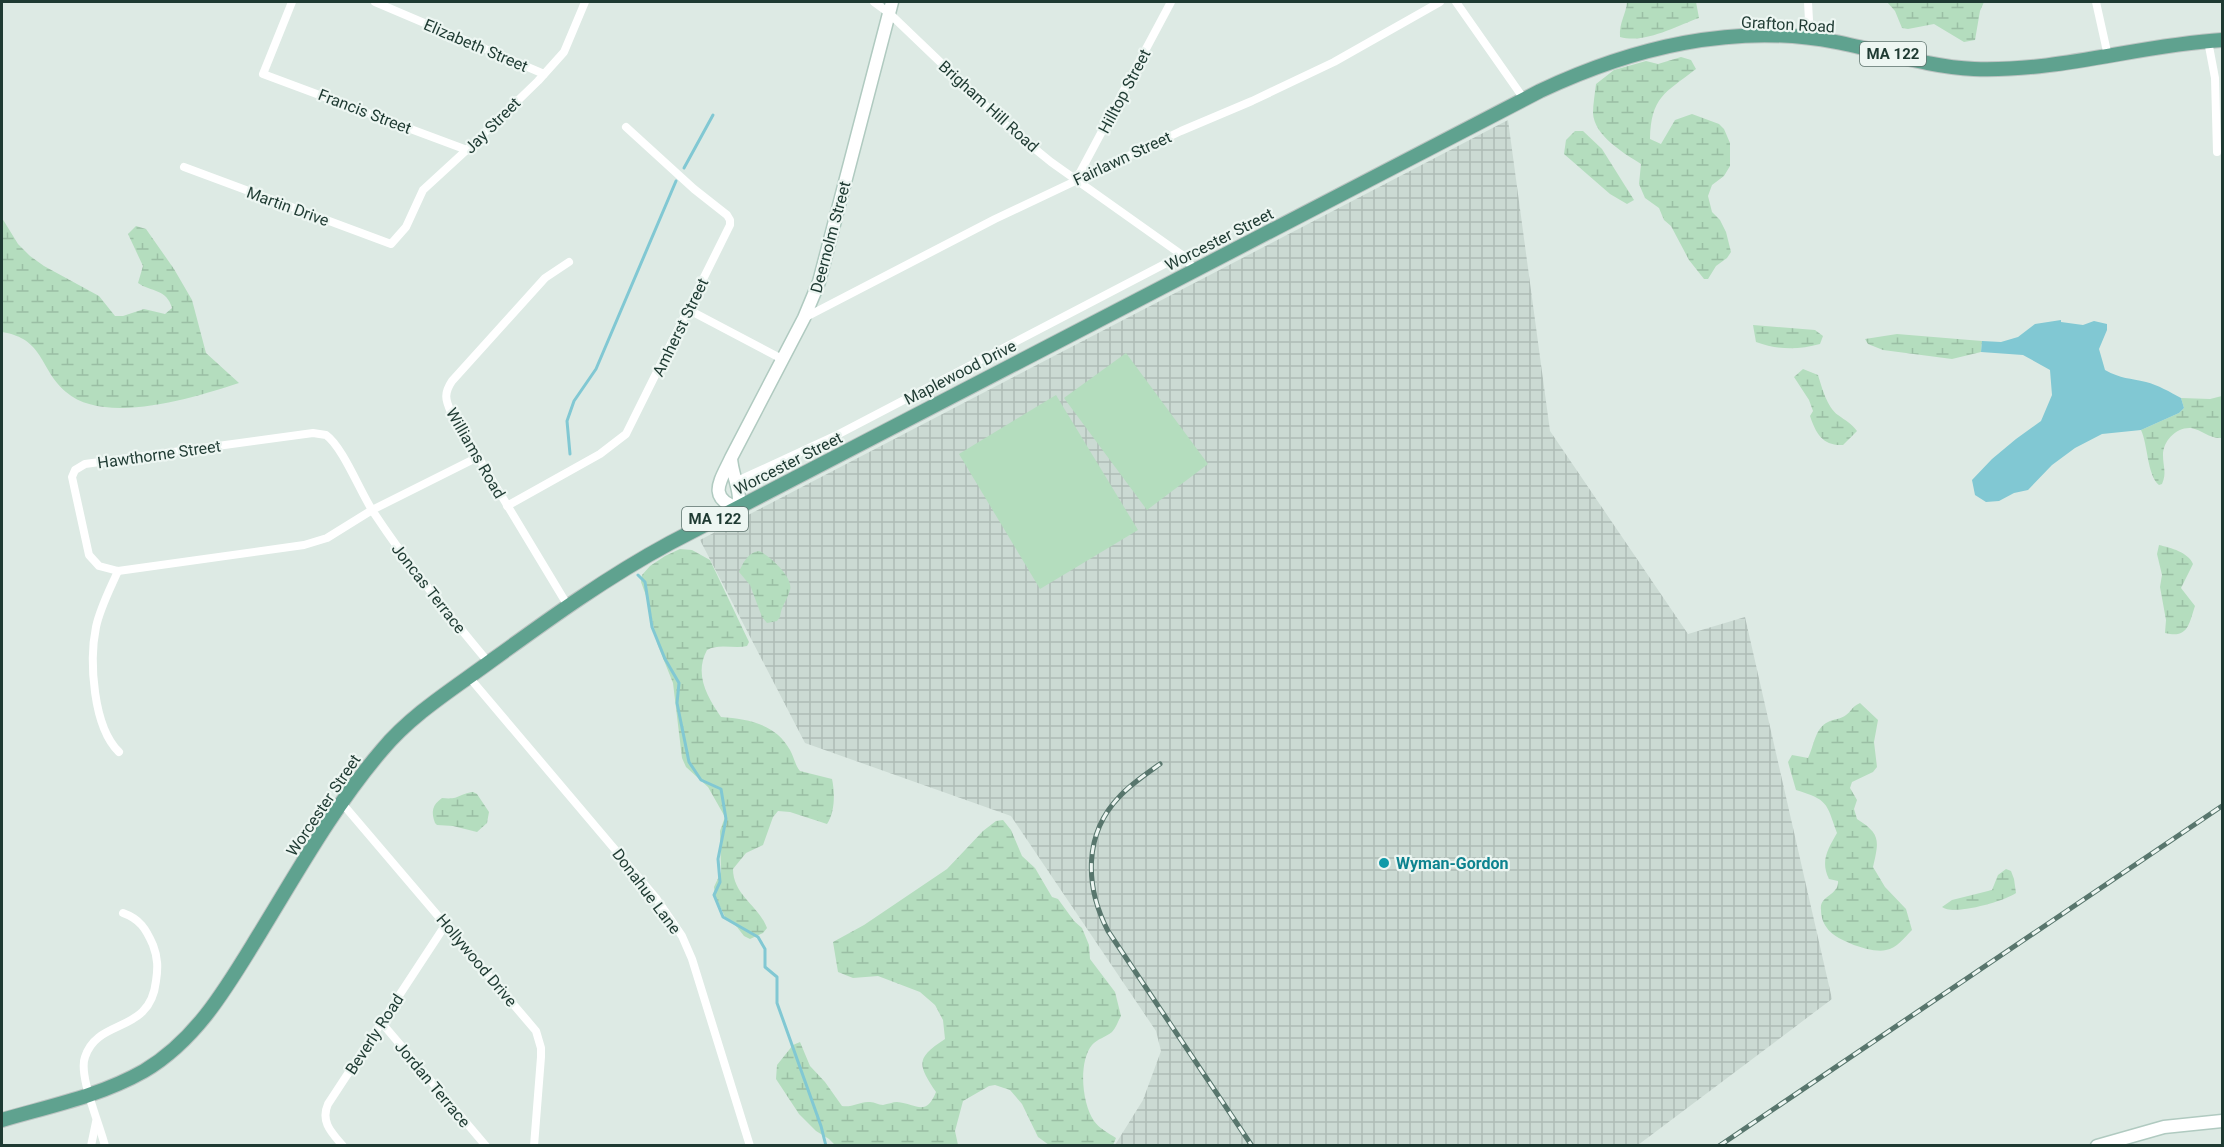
<svg xmlns="http://www.w3.org/2000/svg" width="2224" height="1147" font-family="Roboto,sans-serif">
<defs>
<pattern id="industrial-grid" width="8" height="8" patternUnits="userSpaceOnUse" patternTransform="scale(1.5)"><rect width="8" height="8" fill="#cbdad3"/><path d="M0 4h8M4 0v8" fill="none" stroke="#aebcb6"/></pattern>
<pattern id="wetland-marsh" width="20" height="14" patternUnits="userSpaceOnUse" patternTransform="scale(1.5)"><rect width="20" height="14" fill="#b4ddbe"/><path d="M1 5h8M5 5V1M11 12h8M15 12V8" fill="none" stroke="#9abea4"/></pattern>
</defs>
<rect width="100%" height="100%" fill="#ddeae4"/>
<path fill="url(#industrial-grid)" d="M1508 120 1550 431 1688 634 1745 617 1832 999 1638 1145H1115L1143 1100 1161 1051 1156 1031 1011 816 805 743 700 540Z"/>
<g fill="url(#wetland-marsh)">
<path d="M1627 2H1696L1699 18C1676 26 1645 44 1620 37 1619 22 1626 15 1627 2Z"/>
<path d="M1887 2H1984L1980 11 1975 40 1964 42 1934 24 1908 29 1902 28 1895 11Z"/>
<path d="M1681 57 1691 60 1696 69C1665 93 1651 97 1650 139L1661 144 1675 120 1692 114 1719 124 1724 129 1730 143V166L1724 176 1712 185 1708 196 1712 212 1720 220 1726 232 1731 252 1727 258 1716 266 1708 279H1704L1689 260 1671 226 1664 220 1659 208 1645 198 1639 184 1641 164C1624 153 1594 136 1593 113 1593 104 1595 93 1596 84L1614 70 1646 61 1658 64Z"/>
<path d="M1575 131H1583L1602 149 1634 200 1627 204 1610 194 1564 154 1566 140Z"/>
<path d="M2 218 18 244 30 256 44 266 99 296 115 316H123L144 309 165 314 172 308C167 289 151 292 138 283L143 266 128 234 136 226 146 229 174 269 192 300 206 353 239 383C196 397 105 426 66 392 39 369 45 339 2 332Z"/>
<path d="M1753 325 1815 330 1823 336 1820 344C1798 350 1778 350 1756 342Z"/>
<path d="M1897 334 1982 341 1981 352 1952 359 1883 350 1868 344 1865 339Z"/>
<path d="M1803 369 1818 375C1822 388 1827 407 1838 415 1846 421 1851 423 1857 431L1843 445C1823 446 1816 434 1810 416L1813 411 1809 400 1794 377Z"/>
<path d="M2222 396V438C2210 439 2202 430 2191 428 2176 427 2163 441 2163 455 2163 467 2167 473 2162 484L2159 485C2147 475 2148 445 2141 430L2179 413 2184 408 2181 398 2210 399Z"/>
<path d="M2159 545C2171 548 2188 552 2193 564L2181 588 2195 606C2189 624 2188 639 2165 633L2166 620 2160 587 2162 575 2157 554Z"/>
<path d="M680 549 692 550 710 560 749 642 747 646C734 649 719 643 707 650 694 674 707 697 721 717 748 719 776 724 790 750 794 757 795 765 800 771L832 779C835 793 835 812 827 824L790 812 778 811 773 817 763 845 746 853 733 869C733 895 759 906 767 928L763 933 750 939 744 936 737 927 725 917 715 896 714 887 721 872 720 831 725 817 708 787 686 767 682 758 673 683 657 643 648 601 641 582 642 575 650 566 665 556Z"/>
<path d="M759 551C769 555 794 578 790 590 787 601 781 606 780 617L777 621 767 623 762 617 750 585 739 572C743 563 747 553 759 551Z"/>
<path d="M1860 703 1878 720 1874 742 1877 767 1873 772 1852 782 1850 788 1857 800 1854 809 1857 819C1881 834 1879 841 1873 867L1885 887 1906 909 1912 930C1904 938 1897 948 1886 950 1873 954 1834 940 1827 928 1823 923 1821 916 1821 910 1819 895 1839 896 1838 881L1829 879C1820 861 1828 849 1837 833 1826 802 1828 800 1796 790L1788 762 1792 755 1808 758C1814 746 1815 728 1828 722 1833 719 1842 719 1846 715 1853 710 1850 708 1860 703Z"/>
<path d="M473 792 477 794 489 812 487 823 477 832 453 826 437 825 435 823C431 812 432 805 442 798 460 800 458 794 473 792Z"/>
<path d="M1003 820 1011 830 1022 856 1035 868 1052 897 1058 899 1074 921 1082 928 1089 945 1090 959 1115 992 1121 1016C1118 1021 1116 1028 1112 1032 1106 1037 1097 1039 1092 1045 1078 1062 1082 1104 1094 1121 1099 1128 1108 1133 1116 1138L1113 1145H1049L1038 1137 1022 1104 1010 1090 995 1085 989 1086 963 1101 955 1131 958 1145H835L829 1139 816 1131 799 1114 776 1079 777 1065 793 1045 800 1042 810 1066 825 1082 842 1106C852 1108 860 1101 870 1102 875 1102 878 1105 883 1105 888 1104 893 1102 897 1102 917 1104 926 1117 936 1092 917 1064 916 1058 945 1039L943 1020 935 1005 920 992 878 976 853 978 838 972 833 942 864 925 947 869 983 831 996 821Z"/>
<path d="M2006 869 2011 871 2014 879 2016 893C2005 901 1954 916 1942 907L1952 900 1992 890 1998 875Z"/>
</g>
<g fill="#b4ddbe">
<path d="M1126 353 1208 464 1147 510 1064 398Z"/>
<path d="M1056 395 1138 530 1040 589 959 454Z"/>
</g>
<path fill="#81c8d3" d="M2061 320V322L2083 325 2094 321 2107 324V330L2099 349 2105 370C2121 379 2130 378 2146 382 2158 385 2170 392 2181 398L2184 408 2179 413 2141 430 2102 434 2075 448 2052 465 2028 490 2014 493 1999 501 1986 502 1975 495 1972 480 1992 459 2016 439 2041 421 2052 395 2050 370 2023 355 1981 352 1982 341 2001 342 2018 337 2035 324Z"/>
<g fill="none" stroke-linecap="round" stroke-linejoin="round">
<g stroke="#81c8d3" stroke-width="3">
<path d="M684 168 713 115"/>
<path d="M570 454 567 421 574 401 596 369 676 181"/>
<path d="M638 575 645 582 652 627 665 659 679 683 677 703 689 762 701 780 721 789 726 819 718 859 720 882 714 895 723 917 758 937 765 949V967L777 977V1003L821 1126 826 1146"/>
</g>
<defs>
<g id="secondary">
<path d="M731 458C732 476 742 491 738 508 706 498 721 480 731 458L804 318 819 282 892 2"/>
<path d="M2097 1146 2164 1127 2222 1121"/>
</g>
<path id="primary" d="M2 1120C50 1106 100 1096 144 1071 198 1039 228 985 260 933 298 871 334 806 382 750 412 714 453 689 491 661 549 619 607 577 670 543L1540 91C1631 48 1735 22 1836 42 1882 51 1928 67 1974 69 2060 72 2138 45 2222 40"/>
</defs>
<use href="#secondary" stroke="#b0cac0" stroke-width="15"/>
<use href="#primary" stroke="#bcc4c2" stroke-width="16"/>
<g stroke="#fff" stroke-width="8">
<path d="M292 2 263 74 467 150"/>
<path d="M375 2 544 74"/>
<path d="M874 2 889 13 1008 127 1051 162 1182 255 1195 270"/>
<path d="M1456 2 1524 99"/>
<path d="M1808 2 1810 39"/>
<path d="M2096 2 2108 56"/>
<path d="M2208 41 2215 78 2217 152"/>
<path d="M184 167 391 244 406 227 423 190 472 145 538 81 564 52 585 2"/>
<path d="M1076 180 1171 2"/>
<path d="M689 310 782 359"/>
<path d="M804 318 995 219 1181 131 1252 101 1334 62 1440 2"/>
<path d="M478 457 372 510 327 538 304 545 118 571 99 566 89 555 72 477 75 470 85 464 313 433 326 435C343 447 361 494 374 513 409 566 448 614 489 663"/>
<path d="M735 482 835 436 1182 255"/>
<path d="M507 506 600 454 626 434 730 225V220L727 215 694 189 626 127"/>
<path d="M118 571C110 589 100 608 96 627 89 661 93 727 119 752"/>
<path d="M568 606 451 412C445 399 444 393 452 381L545 278 569 262"/>
<path d="M469 677 656 898 682 936 692 959 750 1146"/>
<path d="M341 802 536 1031 541 1048V1057L534 1146"/>
<path d="M381 1022 486 1146"/>
<path d="M91 1146 96 1122"/>
<path d="M105 1146C100 1125 78 1075 85 1057 98 1017 150 1035 156 981 158 968 158 958 153 945 146 929 140 919 123 913"/>
<path d="M343 1146C332 1133 320 1122 328 1104L446 924"/>
</g>
<use href="#secondary" stroke="#fff" stroke-width="12"/>
<use href="#primary" stroke="#5fa28f" stroke-width="14"/>
<defs>
<g id="rail">
<path d="M1160 764C1146 774 1131 784 1120 796 1083 834 1085 887 1108 931L1252 1146"/>
<path d="M1719 1146 2222 806"/>
</g>
</defs>
<use href="#rail" stroke="#58766d" stroke-width="5"/>
<use href="#rail" stroke="#edf6f2" stroke-width="3" stroke-dasharray="9" stroke-linecap="butt"/>
</g>
<circle fill="#0f9aa8" stroke="#edf6f2" stroke-width="2" cx="1384" cy="863" r="6"/>
<g text-anchor="middle" stroke-width="4.5" stroke-linejoin="round" paint-order="stroke">
<g fill="#edf6f2" stroke="#5c726c" stroke-width="1.5">
<rect x="1860" y="42" width="66" height="24" rx="4.5"/>
<rect x="682" y="507" width="66" height="24" rx="4.5"/>
</g>
<g font-size="15" font-weight="bold" fill="#1e3a32">
<text x="1893" y="59">MA 122</text>
<text x="715" y="524">MA 122</text>
</g>
<g font-size="16" fill="#1e3a32" stroke="#edf6f2">
<text transform="translate(1788 24) rotate(3)" y="6">Grafton Road</text>
<text transform="translate(476 45) rotate(23)" y="6">Elizabeth Street</text>
<text transform="translate(1124 91) rotate(-62)" y="6">Hilltop Street</text>
<text transform="translate(989 106) rotate(42)" y="6">Brigham Hill Road</text>
<text transform="translate(365 111) rotate(21)" y="6">Francis Street</text>
<text transform="translate(492 125) rotate(-45)" y="6">Jay Street</text>
<text transform="translate(1122 158) rotate(-25)" y="6">Fairlawn Street</text>
<text transform="translate(288 206) rotate(20)" y="6">Martin Drive</text>
<text transform="translate(830 237) rotate(-75)" y="6">Deernolm Street</text>
<text transform="translate(1219 239) rotate(-27)" y="6">Worcester Street</text>
<text transform="translate(680 327) rotate(-64)" y="6">Amherst Street</text>
<text transform="translate(960 372) rotate(-27)" y="6">Maplewood Drive</text>
<text transform="translate(476 453) rotate(60)" y="6">Williams Road</text>
<text transform="translate(159 454) rotate(-8)" y="6">Hawthorne Street</text>
<text transform="translate(788 463) rotate(-27)" y="6">Worcester Street</text>
<text transform="translate(429 588) rotate(52)" y="6">Joncas Terrace</text>
<text transform="translate(323 805) rotate(-56)" y="6">Worcester Street</text>
<text transform="translate(647 891) rotate(53)" y="6">Donahue Lane</text>
<text transform="translate(477 960) rotate(50)" y="6">Hollywood Drive</text>
<text transform="translate(374 1034) rotate(-57)" y="6">Beverly Road</text>
<text transform="translate(433 1084) rotate(50)" y="6">Jordan Terrace</text>
</g>
<g font-size="16" font-weight="bold" fill="#0d838f" stroke="#edf6f2" text-anchor="start">
<text x="1396" y="869">Wyman-Gordon</text>
</g>
</g>
<rect width="2224" height="1147" fill="none" stroke="#1e3a32" stroke-width="6"/>
</svg>
